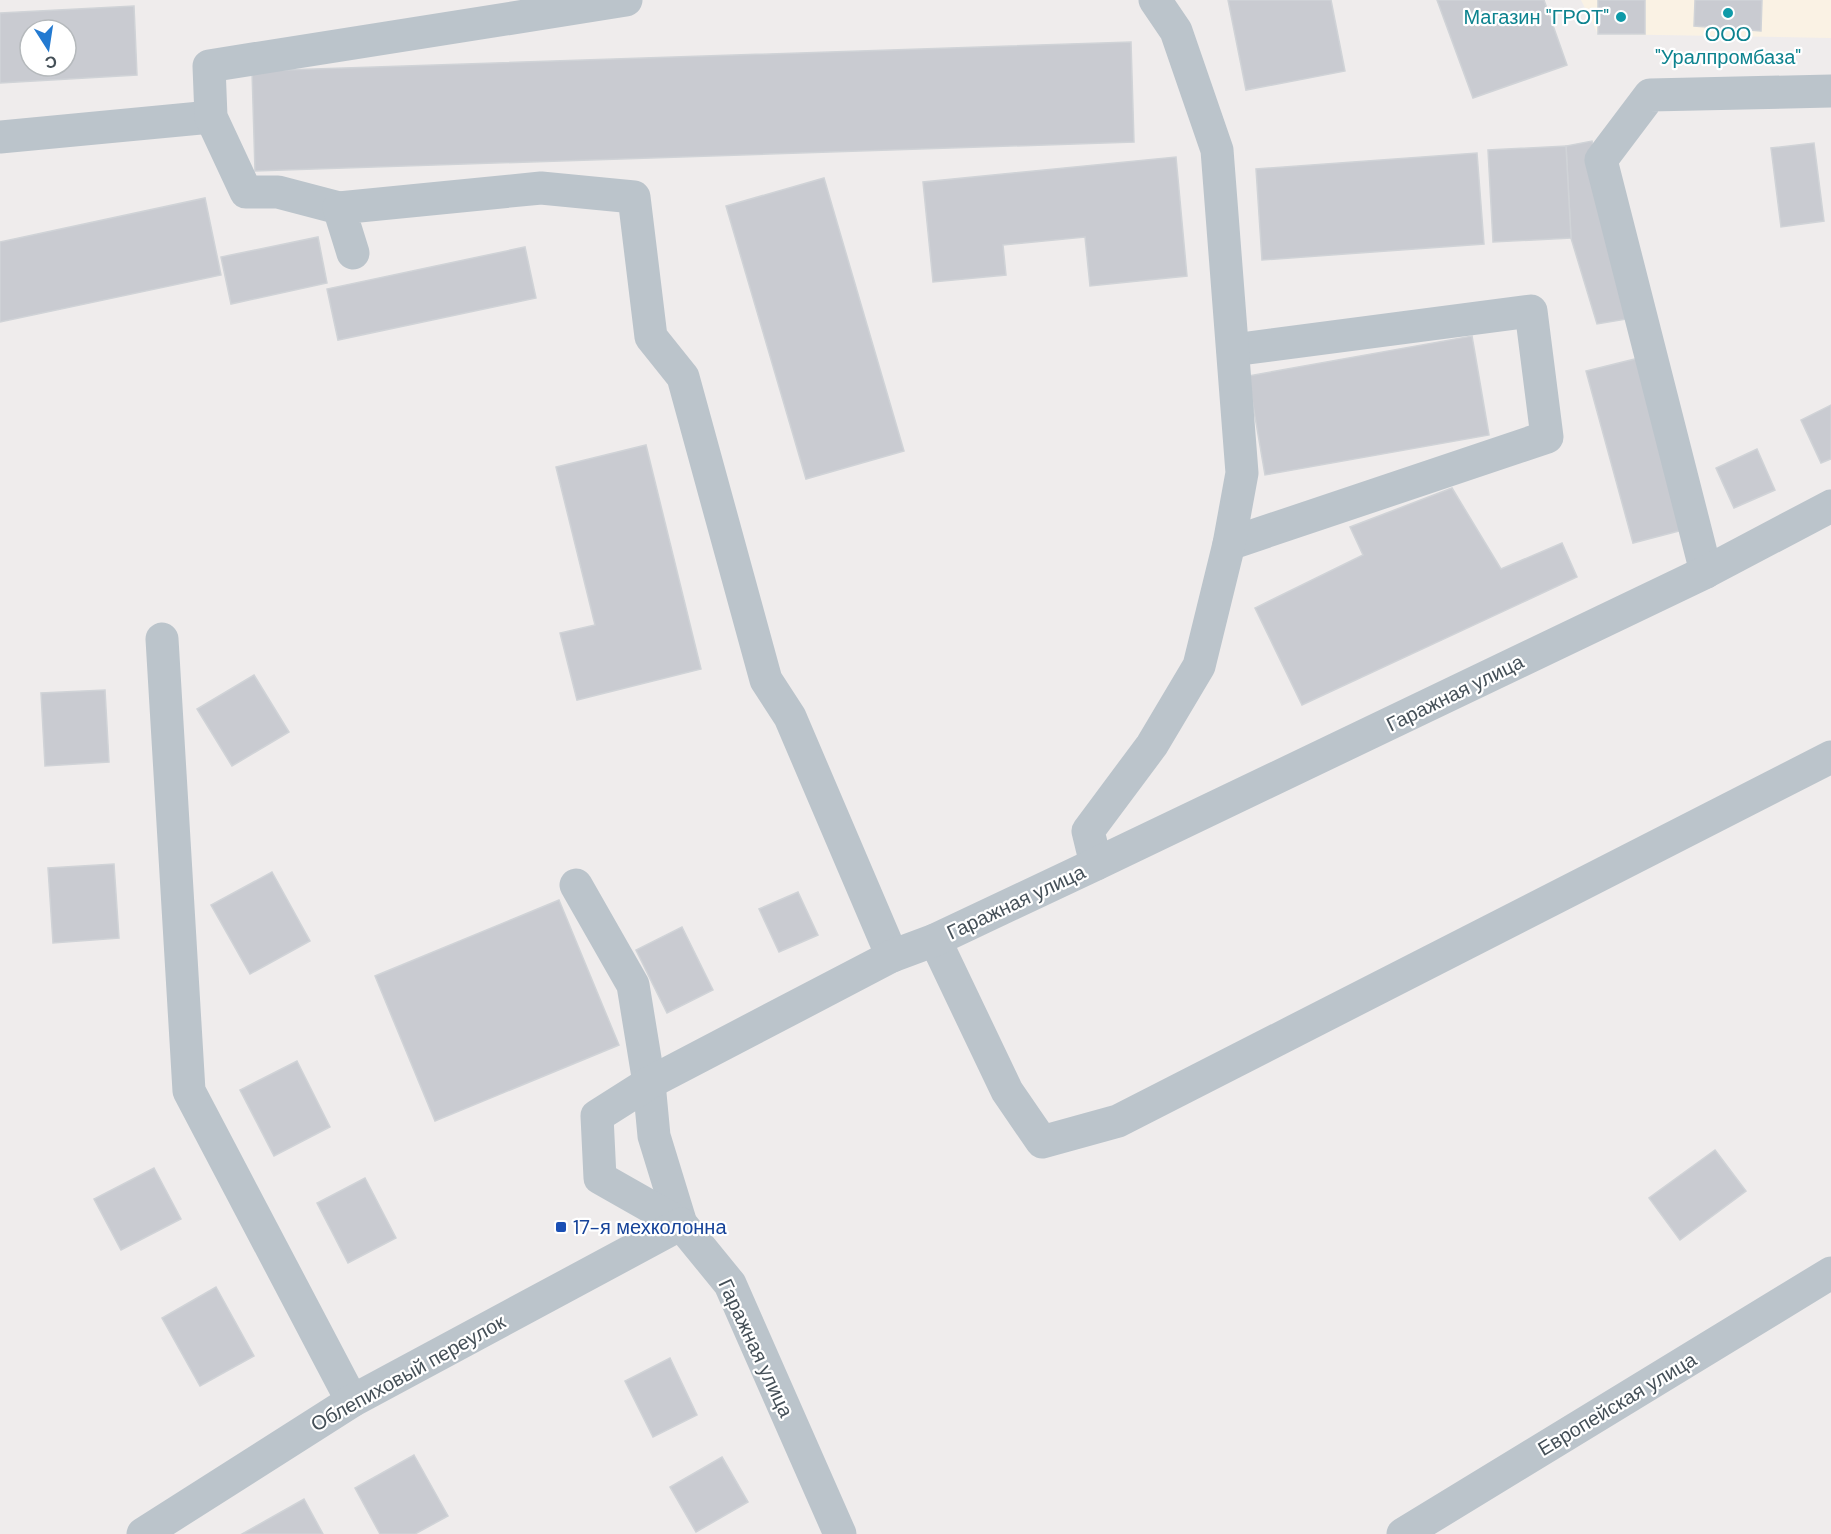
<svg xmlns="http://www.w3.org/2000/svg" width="1831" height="1534" font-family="'DM Sans',sans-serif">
<rect width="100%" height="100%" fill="#efecec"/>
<path fill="#faf2e4" d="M1581 0H1831V38L1598 34Z"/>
<g fill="#c9cbd1" stroke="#d0d3d7" stroke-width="1.5" fill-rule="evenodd">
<path d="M1228 0H1331L1345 71 1246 90Z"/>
<path d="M1437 0H1544L1567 65 1473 98Z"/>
<rect x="1598" y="0" width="47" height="34"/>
<path d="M1695 0H1762L1761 31 1694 26Z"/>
<path d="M134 6 137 75 0 83V13ZM30 30H66V66H30Z"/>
<path d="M1131 42 1134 142 255 171 252 71Z"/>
<path d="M1592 141 1633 318 1597 324 1571 238 1566 146Z"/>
<path d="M1814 143 1824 221 1781 227 1771 148Z"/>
<path d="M1566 146 1571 238 1493 242 1488 150Z"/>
<path d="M1477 153 1484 244 1262 260 1256 169Z"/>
<path d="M1176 157 1187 276 1090 286 1085 237 1003 245 1006 275 933 282 923 182Z"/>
<path d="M824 178 904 451 806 479 726 206Z"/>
<path d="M205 198 221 275 0 322V242Z"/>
<path d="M318 237 327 283 231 304 221 257Z"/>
<path d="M525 247 536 298 338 340 327 289Z"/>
<path d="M1472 336 1489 435 1265 475 1248 376Z"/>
<path d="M1643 357 1683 530 1633 543 1586 371Z"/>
<path d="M1831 405V459L1821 463 1801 420Z"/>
<path d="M646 445 701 669 577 700 560 633 595 625 556 467Z"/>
<path d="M1757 449 1775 490 1734 508 1716 468Z"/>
<path d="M1452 488 1501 569 1562 543 1577 577 1302 705 1255 608 1363 555 1350 527Z"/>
<path d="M254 675 289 732 232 766 197 709Z"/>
<path d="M105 690 109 762 45 766 41 693Z"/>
<path d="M114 864 119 938 53 943 48 868Z"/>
<path d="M272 872 310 941 250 974 211 905Z"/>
<path d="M798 892 818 935 779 952 759 909Z"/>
<path d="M559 900 619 1045 435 1121 375 976Z"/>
<path d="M682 927 713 990 667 1013 636 950Z"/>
<path d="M297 1061 330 1127 274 1156 240 1090Z"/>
<path d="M1715 1150 1746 1191 1680 1240 1649 1198Z"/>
<path d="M154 1168 181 1219 121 1250 94 1199Z"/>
<path d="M365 1178 396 1238 348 1263 317 1203Z"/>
<path d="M216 1287 254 1356 200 1386 162 1318Z"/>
<path d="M670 1358 697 1415 653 1437 625 1381Z"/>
<path d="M414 1455 448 1516 415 1534H380L355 1488Z"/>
<path d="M722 1457 748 1502 696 1532 670 1487Z"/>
<path d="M304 1499 323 1534H242Z"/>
</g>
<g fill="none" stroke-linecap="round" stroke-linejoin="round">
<g stroke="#bbc4cb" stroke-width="33">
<path d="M0 137 211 117"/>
<path d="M339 208 278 192H246L211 117 209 66 626 0"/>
<path d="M353 253 339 208 541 188 634 197 651 337 683 377 766 680 790 717 892 956"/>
<path d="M1229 544 1547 437 1531 311 1233 350"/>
<path d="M1706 572 1601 160 1650 95 1831 91"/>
<path d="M162 639 189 1091 352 1401"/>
<path d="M1096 864 1088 831 1152 745 1199 666 1229 544 1242 473 1217 150 1176 31 1155 0"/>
<path d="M576 885 633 985 649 1083 654 1136 681 1224 730 1284 840 1534"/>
<path d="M935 940 1007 1091 1042 1142 1118 1121 1831 757"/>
<path d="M681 1224 600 1178 597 1116 649 1083 892 956 935 940 1096 864 1706 572 1831 506"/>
<path d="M143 1534 352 1401 681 1224"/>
<path d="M1403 1534 1831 1273"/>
</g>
</g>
<g fill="#0f9aa8" stroke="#fff" stroke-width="2">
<circle cx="1728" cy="13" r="6"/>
<circle cx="1621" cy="17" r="6"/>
</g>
<rect fill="#1a4fb4" stroke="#fff" stroke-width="2" x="555" y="1221" width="12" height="12" rx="3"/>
<g text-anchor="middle" stroke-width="4.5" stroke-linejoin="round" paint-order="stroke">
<g font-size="20" fill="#0d838f" stroke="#fff" text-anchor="end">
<text x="1609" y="24">Магазин "ГРОТ"</text>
<text x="1728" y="41" text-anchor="middle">ООО<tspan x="1728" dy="23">"Уралпромбаза"</tspan></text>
</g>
<g font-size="20" fill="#455058" stroke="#fff">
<text transform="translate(1455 693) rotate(-26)" y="7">Гаражная улица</text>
<text transform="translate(1016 902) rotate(-25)" y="7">Гаражная улица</text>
<text transform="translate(756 1348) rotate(65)" y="7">Гаражная улица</text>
<text transform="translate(408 1373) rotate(-29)" y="7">Облепиховый переулок</text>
<text transform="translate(1617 1404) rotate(-31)" y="7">Европейская улица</text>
</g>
<g font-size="20" fill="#164399" stroke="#fff" text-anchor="start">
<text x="573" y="1234">17-я мехколонна</text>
</g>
</g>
<g transform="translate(48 48) rotate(168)"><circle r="28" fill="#ffffff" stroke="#b5b9bc" stroke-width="1.5"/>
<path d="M0-4.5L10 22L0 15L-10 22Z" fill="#237ad1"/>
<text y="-9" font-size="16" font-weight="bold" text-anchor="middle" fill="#455058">С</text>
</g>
</svg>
